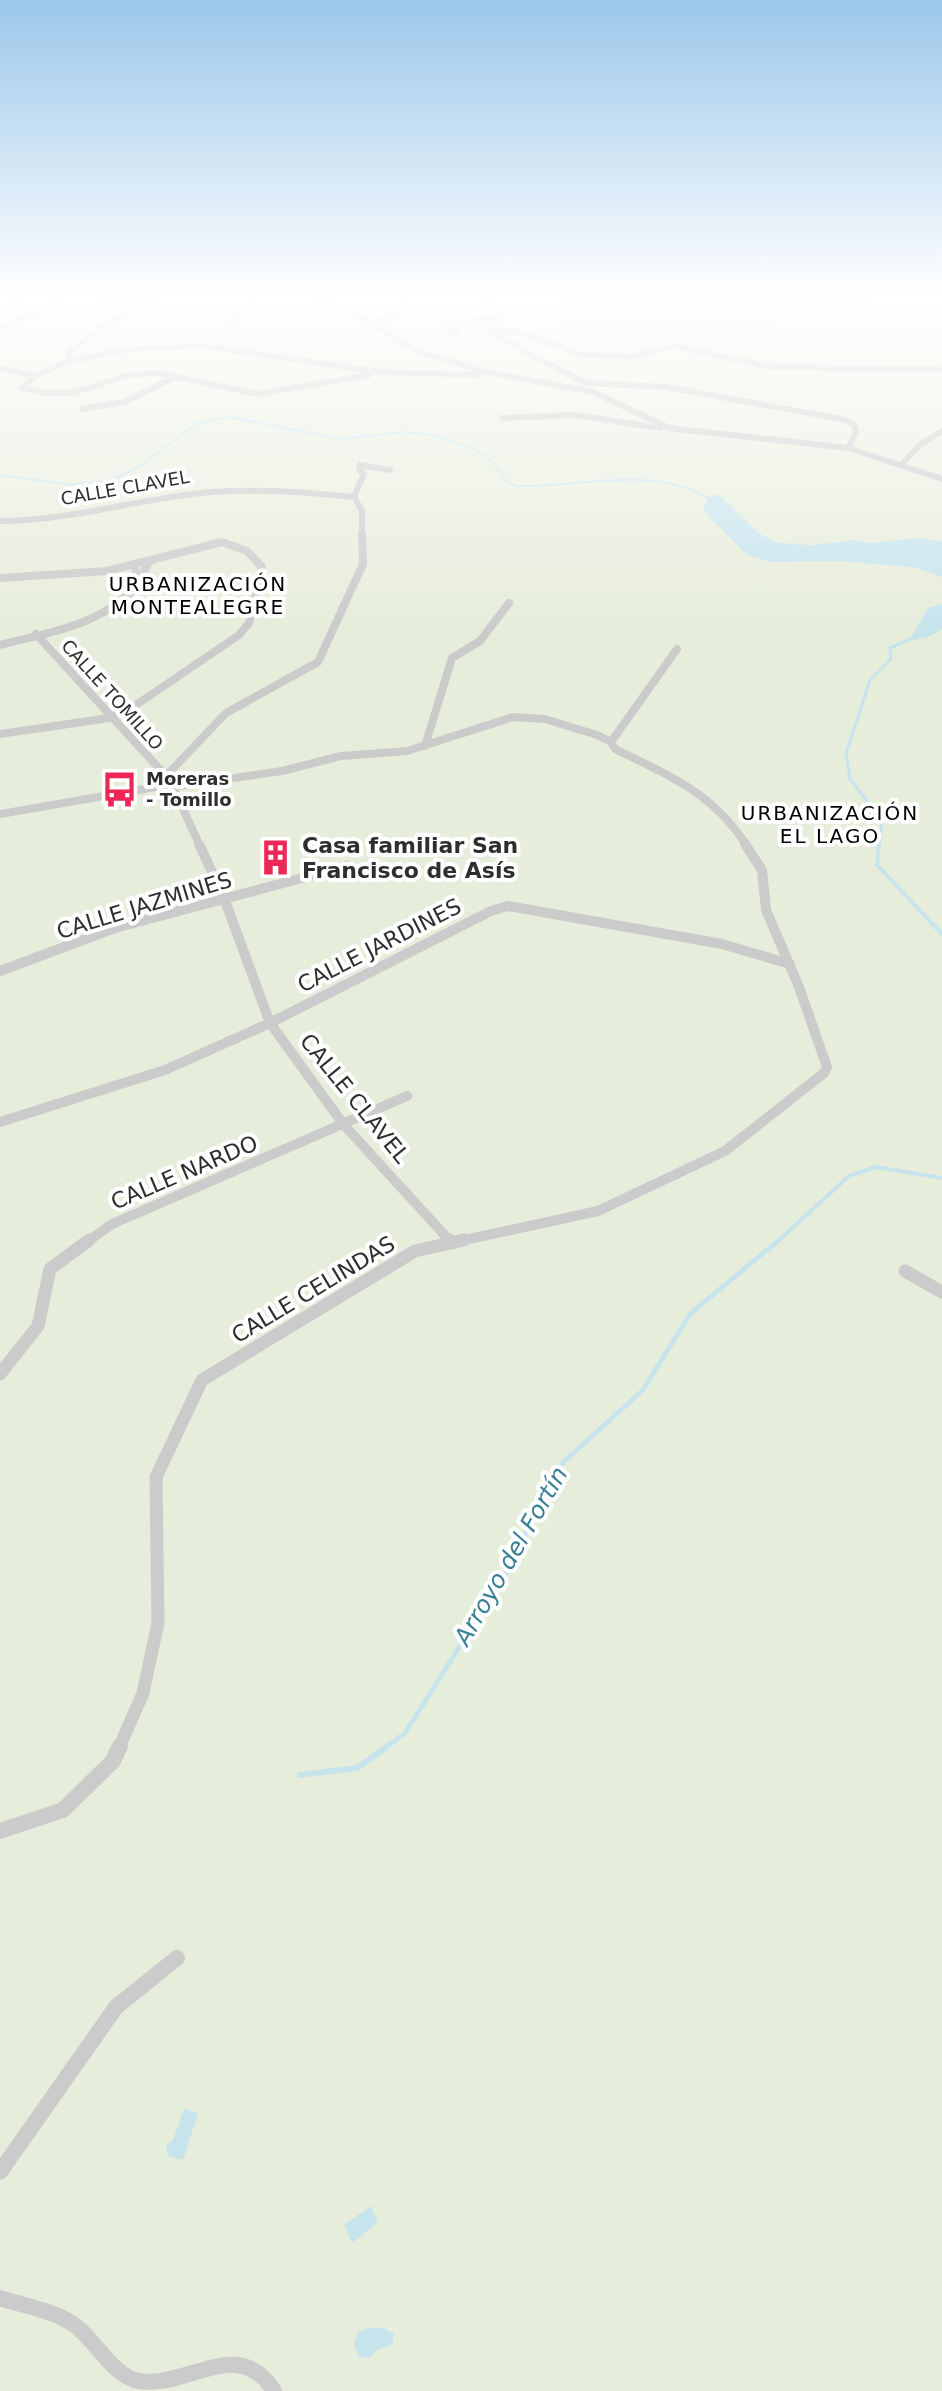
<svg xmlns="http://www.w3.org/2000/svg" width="942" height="2391" font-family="'DejaVu Sans',sans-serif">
<rect width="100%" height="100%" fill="#fff"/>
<rect fill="#e7eddb" x="0" y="292" width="942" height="2099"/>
<g fill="#c7e4ed">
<path d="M719 494 758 533 779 543 813 545 855 540 869 543 919 538 942 541V577L913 567 838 561 770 562 747 555 703 510 709 497Z"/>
<path d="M942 604V629L928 637 909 641 928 608Z"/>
<path d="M184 2109 198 2113 183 2160 168 2156 166 2145 173 2140Z"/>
<path d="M371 2206 378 2222 352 2243 344 2225Z"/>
<path d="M384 2328 394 2334 392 2345 379 2349 369 2358 359 2357 354 2344 358 2332 370 2328Z"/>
</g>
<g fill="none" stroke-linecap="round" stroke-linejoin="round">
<g stroke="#c7e4ed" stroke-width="2">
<path d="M497 292 555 320 577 324 708 323 847 333 942 334"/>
<path d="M0 475 72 485 114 480 143 464 196 424 229 417 342 439 402 432 432 435 480 452 492 461 507 482 517 486C582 488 653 463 711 500"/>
</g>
<path stroke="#c7e4ed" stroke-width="3" d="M879 846 882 820 850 779 846 753 870 680 891 659 890 648 913 638"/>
<g stroke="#c7e4ed" stroke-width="4">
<path d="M879 844 877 865 942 934"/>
<path d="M777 1242 849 1176 876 1167 942 1178"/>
</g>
<path stroke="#c7e4ed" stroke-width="5" d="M385 1748 405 1733 505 1575 559 1466 643 1390 690 1314 779 1240"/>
<path stroke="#c7e4ed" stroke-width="6" d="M300 1775 357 1768 388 1746"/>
<g stroke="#cbcbcb" stroke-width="6">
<path d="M86 292 137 306"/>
<path d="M307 292 345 309 419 352 491 373 593 392 669 428 848 448 942 479"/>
<path d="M485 292 497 313 493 324"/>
<path d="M546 292 578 301 620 304"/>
<path d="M684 294 704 292"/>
<path d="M613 304 755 297 817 305 942 307"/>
<path d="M0 311 17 302 26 292"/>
<path d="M228 323 261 292"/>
<path d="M369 324 402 312 408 292"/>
<path d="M0 327 39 311 64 292"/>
<path d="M490 327 528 335 579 354 631 357 673 346 771 367 942 370"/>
<path d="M490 327 491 333 585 383 666 387 841 419 854 424 856 432 848 448"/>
<path d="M457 334 447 325 496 318"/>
<path d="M69 361 130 349 204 346 381 372 479 375"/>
<path d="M0 368 35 376"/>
<path d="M22 388 46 393H73L128 375 157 373 258 394 369 375"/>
<path d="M22 388 35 376 69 361 70 352 110 321 165 292"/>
<path d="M82 409 124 402 177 376"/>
<path d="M502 418 575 415 660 428"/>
<path d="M901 465 920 445 942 431"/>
<path d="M354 497 364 474 359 469 360 465 390 470"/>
<path d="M0 521C69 521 133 500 201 493 251 488 303 492 354 497L362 511V536"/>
</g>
<g stroke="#cbcbcb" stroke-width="8">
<path d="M134 565 136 571 132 591 150 561"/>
<path d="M0 578 107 571 222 542 247 551 262 567 249 623 239 635 133 707 109 718 0 734"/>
<path d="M36 634 166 776"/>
<path d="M0 645C46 633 97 626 132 591"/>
<path d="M611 742 677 649"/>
<path d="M425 746 452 658 480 641 509 603"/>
<path d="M171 784 166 776 226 713 318 662 363 564 362 534"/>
<path d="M174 789 200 846"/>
<path d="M0 814 173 784 178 786 282 771 341 756 407 751 513 717 545 719 597 735 611 742 615 749C670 776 712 792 747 846"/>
</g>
<g stroke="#cbcbcb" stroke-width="10">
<path d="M199 844 224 898 270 1023 344 1125 451 1242"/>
<path d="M0 971 115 928 347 866"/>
<path d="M0 1122 165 1070 270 1023 491 911 508 906 722 944 790 964"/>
<path d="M87 1242 112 1224 407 1096"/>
<path d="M455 1242 598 1211 725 1151 824 1073 827 1067 799 987 766 910 762 870 745 844"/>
</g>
<g stroke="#cbcbcb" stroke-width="13">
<path d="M450 1240 452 1243"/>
<path d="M905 1271 942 1292"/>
<path d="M0 1374 38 1326 50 1269 89 1240"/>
<path d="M119 1748 143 1693 158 1623 156 1477 202 1380 415 1251 464 1240"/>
</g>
<g stroke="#cbcbcb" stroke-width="16">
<path d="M0 1831 63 1810 113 1761 120 1746"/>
<path d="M0 2172 116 2007 177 1958"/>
<path d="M0 2298C22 2305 50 2310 70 2322 94 2336 111 2376 139 2381 187 2389 239 2334 274 2391"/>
</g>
</g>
<linearGradient id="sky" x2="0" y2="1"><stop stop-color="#9bc7ea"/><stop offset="0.47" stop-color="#fff"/><stop offset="1" stop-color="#fff" stop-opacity="0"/></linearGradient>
<rect width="942" height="626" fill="url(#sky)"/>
<defs>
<symbol id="bus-bare" viewBox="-9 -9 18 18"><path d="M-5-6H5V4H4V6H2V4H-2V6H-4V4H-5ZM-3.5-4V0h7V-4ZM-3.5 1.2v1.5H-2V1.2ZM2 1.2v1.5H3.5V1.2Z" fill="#ee2856" stroke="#fff" stroke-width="2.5" paint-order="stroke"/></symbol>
<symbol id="building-bare" viewBox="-9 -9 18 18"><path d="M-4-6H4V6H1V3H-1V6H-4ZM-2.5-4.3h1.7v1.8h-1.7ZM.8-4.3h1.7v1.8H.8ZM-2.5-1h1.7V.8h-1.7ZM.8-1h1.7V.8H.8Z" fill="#ee2856" stroke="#fff" stroke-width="2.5" paint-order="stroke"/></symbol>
</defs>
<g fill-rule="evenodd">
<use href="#bus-bare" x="94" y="764" width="51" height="51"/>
<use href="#building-bare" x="250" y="832" width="51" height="51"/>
</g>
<g text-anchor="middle" stroke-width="8" stroke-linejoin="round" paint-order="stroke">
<g font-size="18" fill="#2e2e2e" stroke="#fff">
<text transform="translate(125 488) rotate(-10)" y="6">CALLE CLAVEL</text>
<text transform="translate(112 695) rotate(48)" y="6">CALLE TOMILLO</text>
</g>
<g font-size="18" font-weight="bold" fill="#2e2e2e" stroke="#fff" text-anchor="start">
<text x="146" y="785">Moreras<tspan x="146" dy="21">- Tomillo</tspan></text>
</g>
<g font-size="20" letter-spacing="2" fill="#000" stroke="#fff">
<text x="198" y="591">URBANIZACIÓN<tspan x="198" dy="23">MONTEALEGRE</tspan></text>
<text x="830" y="820">URBANIZACIÓN<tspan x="830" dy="23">EL LAGO</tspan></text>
</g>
<g font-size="22" font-weight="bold" fill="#2e2e2e" stroke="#fff" text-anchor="start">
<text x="302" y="853">Casa familiar San<tspan x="302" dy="25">Francisco de Asís</tspan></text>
</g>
<g font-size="22" fill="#2e2e2e" stroke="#fff">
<text transform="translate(144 905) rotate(-17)" y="8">CALLE JAZMINES</text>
<text transform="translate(379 945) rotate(-27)" y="8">CALLE JARDINES</text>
<text transform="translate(355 1098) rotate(51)" y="8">CALLE CLAVEL</text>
<text transform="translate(184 1172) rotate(-23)" y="8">CALLE NARDO</text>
<text transform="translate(313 1289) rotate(-31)" y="8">CALLE CELINDAS</text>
</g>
<g font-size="24" font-style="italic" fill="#387f95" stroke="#fff">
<text transform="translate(511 1556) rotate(-60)" y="8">Arroyo del Fortín</text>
</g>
</g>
</svg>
